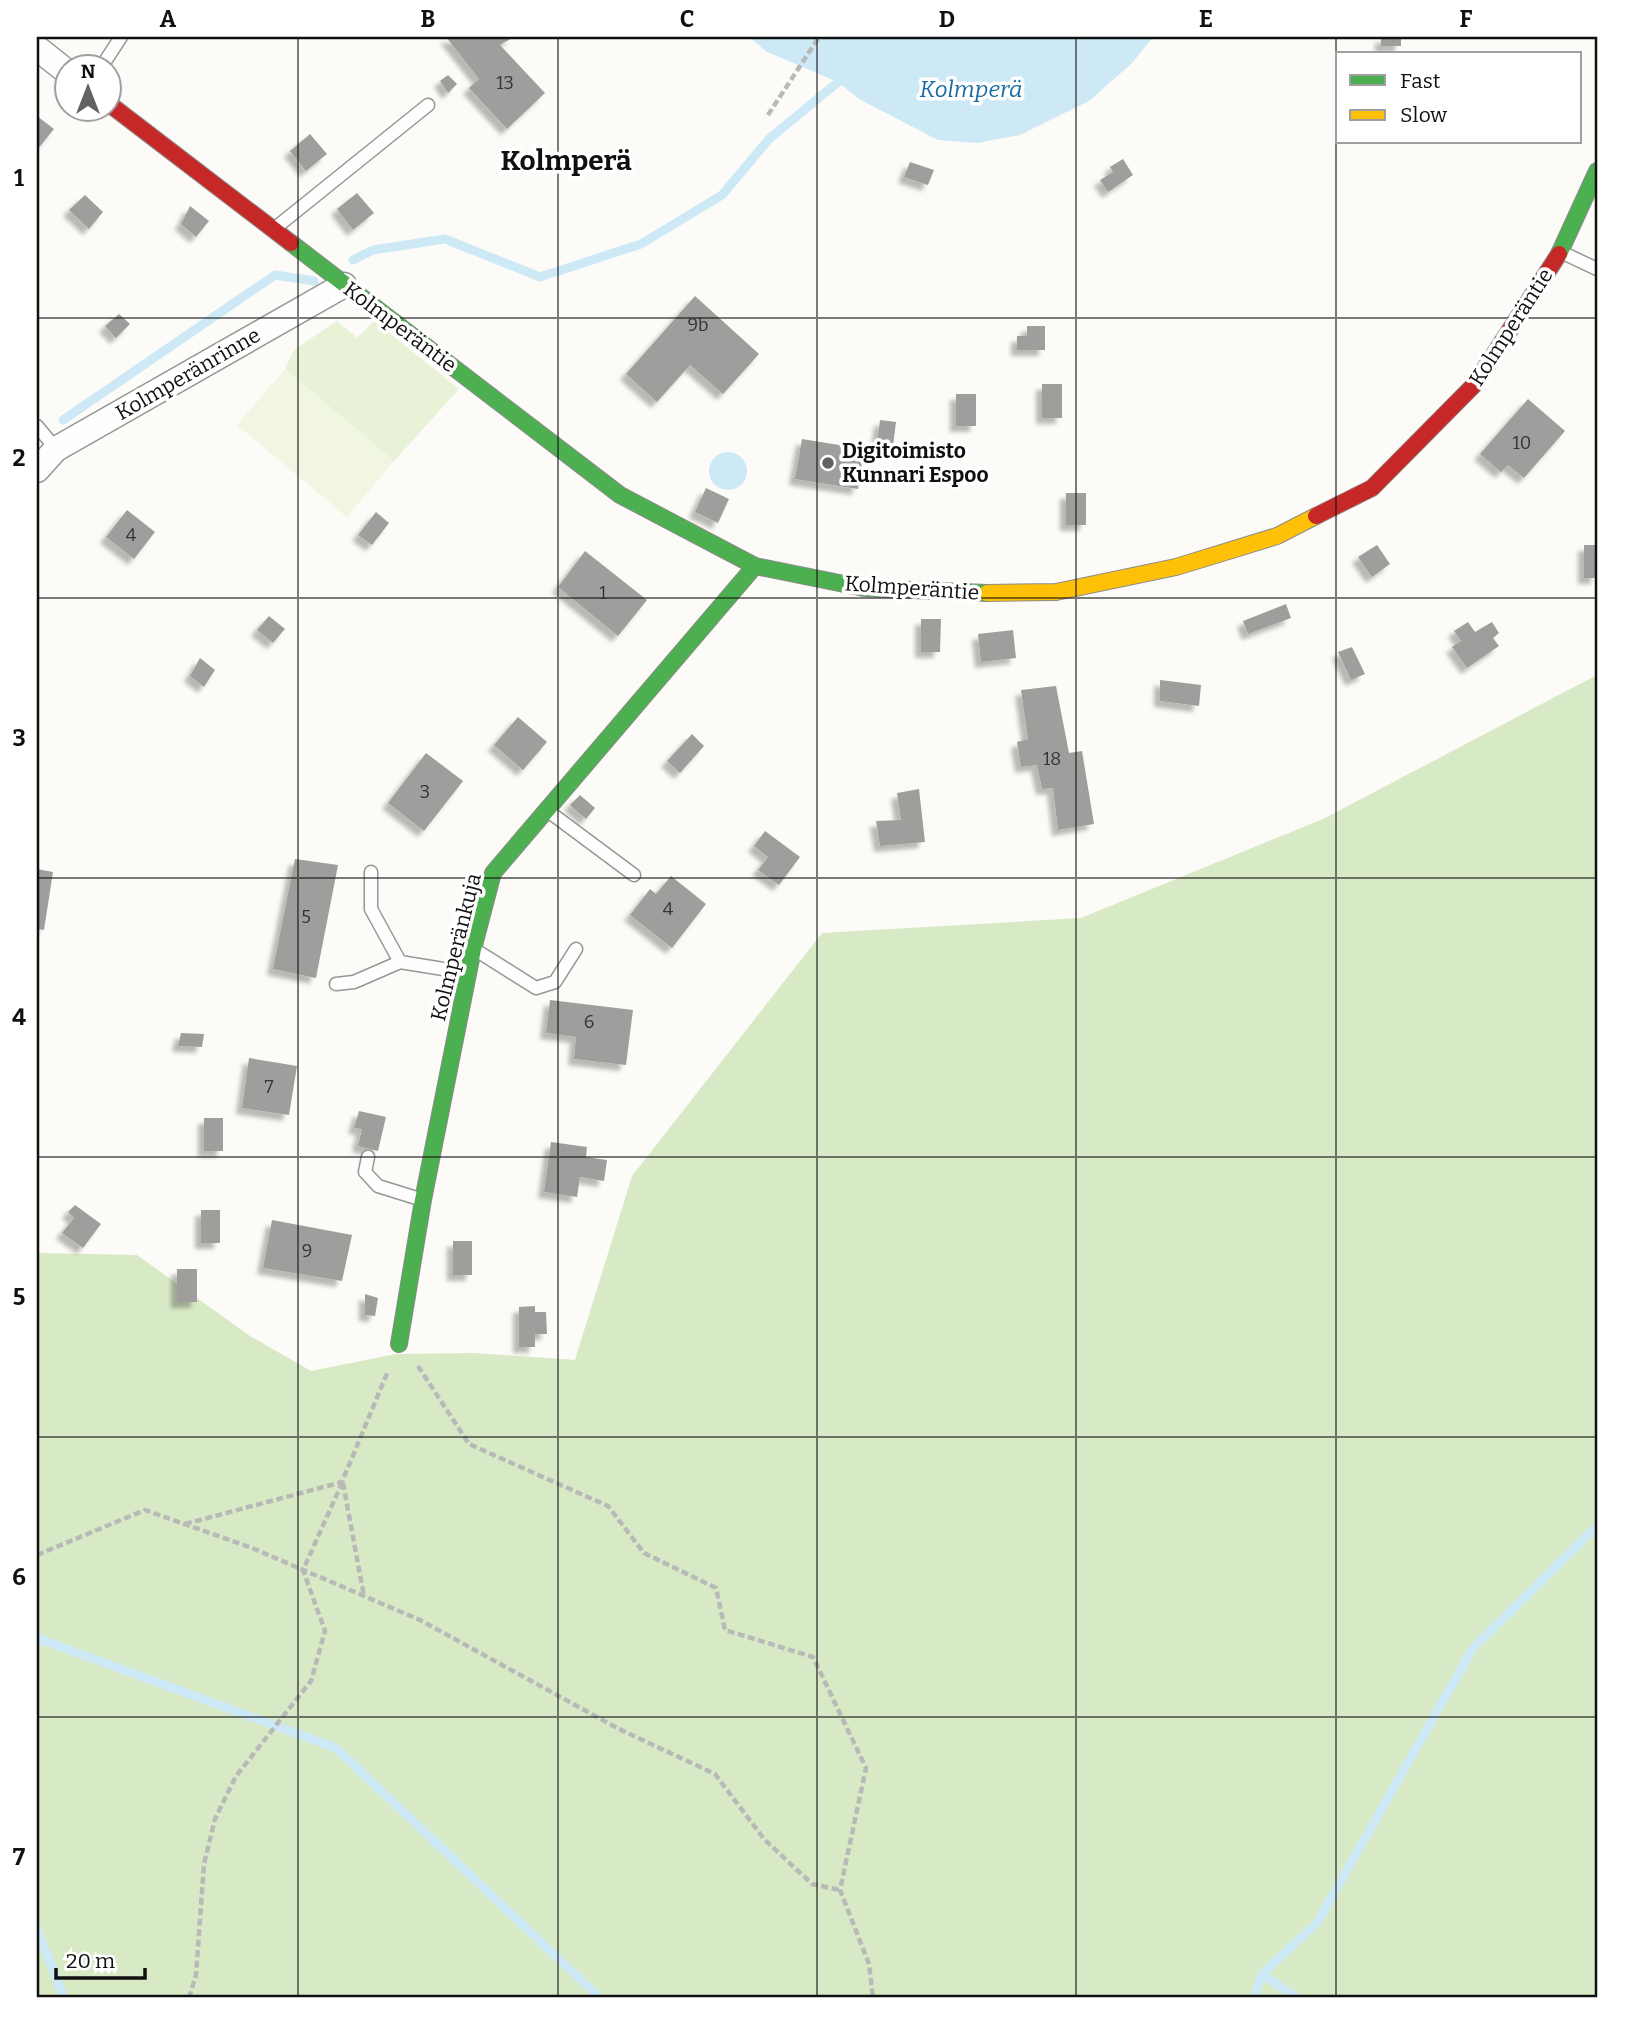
<svg xmlns="http://www.w3.org/2000/svg" width="1634" height="2035" font-family="Bitter,serif">
<defs>
<filter id="shadow"><feDropShadow dx="-6" dy="6" stdDeviation="2" flood-color="#0004"/></filter>
</defs>
<rect width="100%" height="100%" fill="#fcfbf7"/>
<path fill="#e7f2d7" d="M337 321 357 338 374 321 459 389 394 461 285 369 294 350Z"/>
<path fill="#d8e9c5" d="M1597 675V1998H37V1253L137 1255 250 1336 311 1371 396 1354 474 1353 575 1360 632 1176 822 933 1081 918 1323 819Z"/>
<path fill="#f0f6e1" d="M285 369 394 461 347 517 237 425Z"/>
<g fill="#cde9f6">
<path d="M749 37H1153L1132 63 1089 101 1020 135 977 143 938 140 859 99 838 82 767 52Z"/>
<circle cx="728" cy="471" r="19"/>
</g>
<g fill="none" stroke-linecap="round" stroke-linejoin="round">
<g stroke="#cde9f6" stroke-width="9">
<path d="M353 260 373 250 445 239 540 277 641 244 722 195 769 139 838 82"/>
<path d="M63 420 275 275 314 281"/>
<path d="M37 1638 336 1748 600 1998"/>
<path d="M37 1929 64 1998"/>
<path d="M1262 1974 1297 1998"/>
<path d="M1254 1998 1262 1974 1317 1923 1473 1648 1597 1526"/>
</g>
</g>
<g fill="#a09e9c" filter="url(#shadow)">
<path d="M446 37H514L500 45 545 93 507 129 469 88 479 79Z"/>
<rect x="1381" y="37" width="20" height="9"/>
<path d="M448 75 457 84 448 93 440 81Z"/>
<path d="M37 116 54 129 37 150Z"/>
<path d="M310 134 327 154 306 171 290 151Z"/>
<path d="M1123 159 1133 175 1108 192 1100 180 1113 172 1110 167Z"/>
<path d="M910 162 934 170 928 185 904 177Z"/>
<path d="M357 193 374 213 353 230 337 209Z"/>
<path d="M85 195 103 212 89 229 69 210Z"/>
<path d="M190 206 209 221 196 237 181 224Z"/>
<path d="M695 296 759 354 723 394 690 365 657 402 626 374Z"/>
<path d="M119 314 130 324 116 338 105 326Z"/>
<path d="M1027 326H1045V350H1017V336H1027Z"/>
<rect x="1042" y="384" width="20" height="34"/>
<rect x="956" y="394" width="20" height="32"/>
<path d="M1528 399 1565 431 1524 478 1508 465 1501 472 1480 454Z"/>
<path d="M880 420 896 422 893 446 877 444Z"/>
<path d="M802 439 864 449 858 489 795 479Z"/>
<path d="M706 488 729 499 718 523 695 512Z"/>
<rect x="1066" y="493" width="20" height="32"/>
<path d="M127 510 155 532 134 559 106 537Z"/>
<path d="M376 512 389 523 372 545 358 535Z"/>
<path d="M1377 545 1390 564 1372 577 1358 557Z"/>
<rect x="1584" y="545" width="13" height="33"/>
<path d="M585 551 647 600 618 636 558 587Z"/>
<path d="M1286 604 1291 618 1248 634 1243 621Z"/>
<path d="M269 616 285 629 273 643 257 630Z"/>
<path d="M921 619H941L940 652H921Z"/>
<path d="M1468 622 1475 632 1492 622 1499 633 1493 638 1499 646 1467 668 1452 647 1461 641 1454 631Z"/>
<path d="M1013 630 1016 658 981 662 978 634Z"/>
<path d="M1352 647 1365 674 1351 680 1338 652Z"/>
<path d="M200 658 215 670 204 687 190 676Z"/>
<path d="M1160 680 1201 685 1199 706 1160 701Z"/>
<path d="M1056 686 1069 753 1082 751 1094 824 1058 830 1053 788 1042 789 1037 765 1021 767 1017 742 1028 739 1021 690Z"/>
<path d="M518 717 547 742 523 770 494 745Z"/>
<path d="M692 734 704 746 680 773 667 761Z"/>
<path d="M426 753 463 781 424 831 388 803Z"/>
<path d="M919 789 925 842 880 846 876 821 901 820 897 793Z"/>
<path d="M580 795 595 808 586 819 570 805Z"/>
<path d="M765 831 800 857 779 885 758 870 768 857 754 846Z"/>
<path d="M295 859 338 865 316 978 273 969Z"/>
<path d="M37 869 53 872 44 930 37 929Z"/>
<path d="M671 876 706 904 672 948 630 915 650 889 656 894Z"/>
<path d="M550 1000 633 1010 626 1065 574 1059 576 1037 546 1033Z"/>
<path d="M181 1033 204 1034 202 1047 178 1046Z"/>
<path d="M249 1058 297 1066 289 1115 242 1108Z"/>
<path d="M359 1111 386 1117 378 1151 358 1146 362 1129 354 1128Z"/>
<rect x="204" y="1118" width="19" height="33"/>
<path d="M551 1142 587 1147 586 1157 607 1160 604 1181 580 1177 577 1197 544 1192Z"/>
<path d="M75 1205 101 1224 83 1248 62 1233 74 1218 68 1212Z"/>
<rect x="201" y="1210" width="19" height="33"/>
<path d="M272 1220 352 1235 342 1281 263 1268Z"/>
<rect x="453" y="1241" width="19" height="34"/>
<rect x="177" y="1269" width="20" height="33"/>
<path d="M365 1294 378 1298 375 1316 365 1315Z"/>
<path d="M535 1306V1312H546L547 1334H535V1347H519V1307Z"/>
</g>
<g fill="none" stroke-linecap="round" stroke-linejoin="round">
<defs>
<g id="lane">
<path d="M102 66 121 37"/>
<path d="M274 229 428 105"/>
<path d="M1561 252 1597 269"/>
<path d="M37 426 56 449"/>
<path d="M548 811 634 875"/>
<path d="M371 872V909L400 962 468 973"/>
<path d="M474 949 536 988 555 982 576 949"/>
<path d="M336 984 354 982 400 962"/>
<path d="M368 1157 365 1172 378 1186 423 1200"/>
</g>
<g id="street">
<path d="M37 48 66 71"/>
<path d="M37 470 56 449 344 285"/>
</g>
<g id="fast">
<path d="M291 243 620 495 755 566 864 588 987 593"/>
<path d="M1559 254 1597 171"/>
<path d="M399 1344 423 1200 473 949 493 873 755 566"/>
</g>
<path id="slow" d="M987 593 1056 592 1176 567 1277 536 1316 516"/>
<g id="jam">
<path d="M108 103 291 243"/>
<path d="M1316 516 1372 488 1475 384 1559 254"/>
</g>
</defs>
<use href="#lane" stroke="#969694" stroke-width="15"/>
<use href="#street" stroke="#969694" stroke-width="27"/>
<use href="#fast" stroke="#8d8c8b" stroke-width="18"/>
<use href="#slow" stroke="#8d8c8b" stroke-width="18"/>
<use href="#jam" stroke="#8d8c8b" stroke-width="18"/>
<g stroke="#b9b9b8" stroke-width="4.5" stroke-dasharray="7 3.5" stroke-linecap="butt">
<path d="M768 115 819 37"/>
<path d="M418 1366 469 1444 608 1506 644 1553 716 1588 725 1630 813 1657 866 1768 840 1890 869 1964 873 1998"/>
<path d="M343 1483 364 1596"/>
<path d="M185 1524 342 1482 388 1371"/>
<path d="M37 1555 145 1510 252 1548 420 1620 619 1729 715 1774 764 1839 812 1884 840 1890"/>
<path d="M189 1998 196 1975 204 1864 215 1819 236 1776 311 1681 325 1631 303 1570 342 1483"/>
</g>
<use href="#lane" stroke="#fffefe" stroke-width="12"/>
<use href="#street" stroke="#fffefe" stroke-width="24"/>
<use href="#fast" stroke="#4caf50" stroke-width="16"/>
<use href="#slow" stroke="#ffc107" stroke-width="16"/>
<use href="#jam" stroke="#c62828" stroke-width="16"/>
</g>
<path fill="none" stroke="#101010" stroke-width="2" stroke-opacity="0.55" d="M298 37V1998M558 37V1998M817 37V1998M1076 37V1998M1336 37V1998M37 318H1597M37 598H1597M37 878H1597M37 1157H1597M37 1437H1597M37 1717H1597"/>
<circle fill="#636261" stroke="#fff" stroke-width="2.5" cx="828" cy="463" r="7"/>
<g text-anchor="middle" stroke-width="7" stroke-linejoin="round" paint-order="stroke">
<g font-size="18" fill="#343433">
<text x="505" y="89">13</text>
<text x="698" y="331">9b</text>
<text x="1522" y="449">10</text>
<text x="131" y="541">4</text>
<text x="603" y="599">1</text>
<text x="1052" y="765">18</text>
<text x="425" y="798">3</text>
<text x="668" y="915">4</text>
<text x="306" y="923">5</text>
<text x="589" y="1028">6</text>
<text x="269" y="1093">7</text>
<text x="307" y="1257">9</text>
</g>
<g font-size="21" fill="#101010" stroke="#fff">
<text transform="translate(400 327) rotate(37)" y="7">Kolmperäntie</text>
<text transform="translate(1511 327) rotate(-57)" y="7">Kolmperäntie</text>
<text transform="translate(188 374) rotate(-30)" y="7">Kolmperänrinne</text>
<text transform="translate(912 588) rotate(4)" y="7">Kolmperäntie</text>
<text transform="translate(456 947) rotate(-76)" y="7">Kolmperänkuja</text>
</g>
<g font-size="21" font-weight="bold" fill="#101010" stroke="#fff" text-anchor="start">
<text x="842" y="458">Digitoimisto<tspan x="842" dy="24">Kunnari Espoo</tspan></text>
</g>
<g font-size="23" font-style="italic" fill="#1a6ba2" stroke="#fff">
<text x="971" y="97">Kolmperä</text>
</g>
<g font-size="28" font-weight="bold" fill="#101010" stroke="#fff">
<text x="566" y="170">Kolmperä</text>
</g>
</g>
<rect width="1634" height="2035" fill="none" stroke="#ffffff" stroke-width="77"/>
<rect x="1336" y="52" width="245" height="91" fill="#ffffff" stroke="#9f9f9f" stroke-width="2"/>
<rect x="1350" y="75" width="35" height="10" fill="#4caf50" stroke="#9f9f9f" stroke-width="2"/>
<text x="1400" y="88" font-size="21" fill="#101010">Fast</text>
<rect x="1350" y="110" width="35" height="10" fill="#ffc107" stroke="#9f9f9f" stroke-width="2"/>
<text x="1400" y="122" font-size="21" fill="#101010">Slow</text>
<g transform="translate(88 88)"><circle r="33" fill="#ffffff" stroke="#9f9f9f" stroke-width="2"/>
<path d="M0-5L12 26L0 18L-12 26Z" fill="#636261"/>
<text y="-10" font-size="19" font-weight="bold" text-anchor="middle" fill="#101010">N</text>
</g>
<path d="M56 1968v10h89v-10" fill="none" stroke="#101010" stroke-width="3.5"/>
<text x="66" y="1968" font-size="21" fill="#101010" stroke="#ffffff" stroke-width="5" paint-order="stroke">20 m</text>
<rect x="38" y="38" width="1558" height="1958" fill="none" stroke="#101010" stroke-width="2.5"/>
<g font-size="23" text-anchor="middle" font-weight="bold" fill="#101010">
<text x="168" y="27">A</text>
<text x="428" y="27">B</text>
<text x="687" y="27">C</text>
<text x="947" y="27">D</text>
<text x="1206" y="27">E</text>
<text x="1466" y="27">F</text>
<text x="19" y="186">1</text>
<text x="19" y="466">2</text>
<text x="19" y="746">3</text>
<text x="19" y="1025">4</text>
<text x="19" y="1305">5</text>
<text x="19" y="1585">6</text>
<text x="19" y="1865">7</text>
</g>
</svg>
